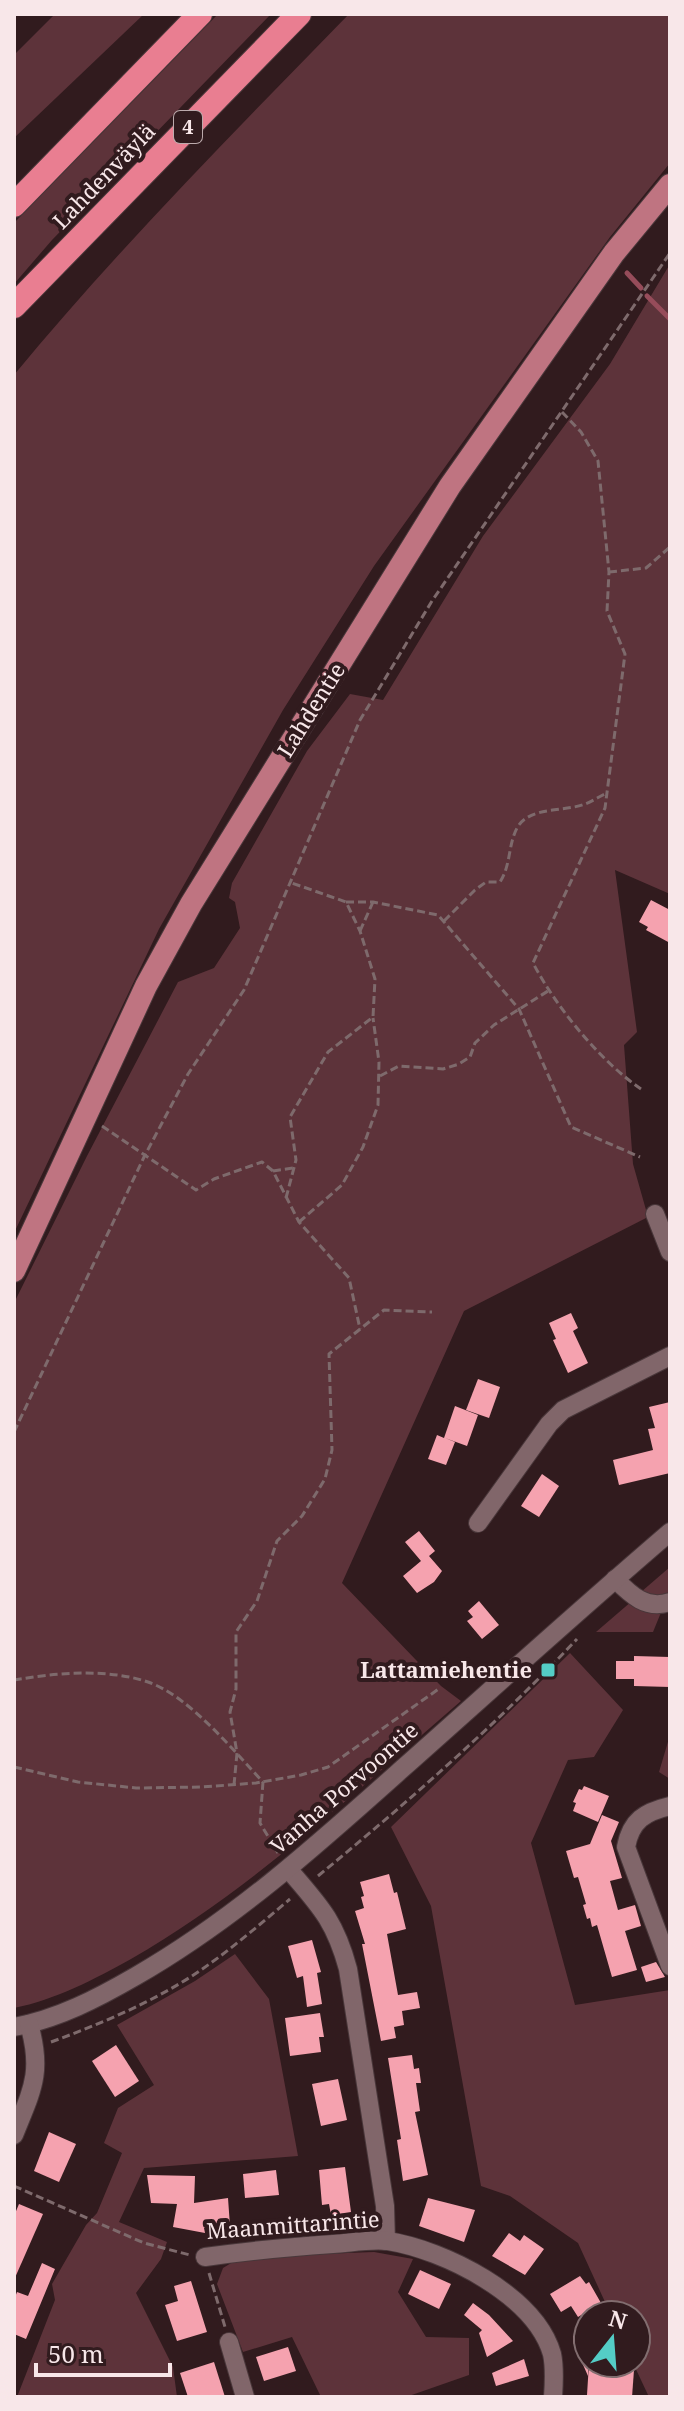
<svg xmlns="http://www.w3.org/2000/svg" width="684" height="2411" font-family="'Noto Serif',serif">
<rect width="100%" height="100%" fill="#311b1e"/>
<g fill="#5d333a">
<path d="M55 14H144L14 138V55Z"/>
<path d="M218 14H271L52 240 14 284V223Z"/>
<path d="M349 14H670V163L610 237 374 566 283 710 159 929 14 1233V375C118 249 235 131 349 14Z"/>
<path d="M670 264V894L615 870 637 1032 624 1045 633 1164 648 1217 464 1311 342 1583 441 1686 461 1701C355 1792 252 1889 131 1959 95 1979 55 2000 14 2008V1303L87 1156 178 982 214 968 240 928 235 902 229 898 232 883 307 751 350 694 383 700 483 536 610 364Z"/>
<path d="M670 1567V1596L653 1601 641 1592Z"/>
<path d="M632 1601 662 1610 653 1632H596Z"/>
<path d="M570 1653 623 1710 594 1757 568 1760 531 1843 575 2005 670 1990V2397H649L633 2363H636V2315H611L578 2243 510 2196 481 2186 431 1906 391 1827Z"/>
<path d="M670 1735V1779L659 1772Z"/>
<path d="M235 1954 269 1999 298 2156 144 2168 119 2222 167 2242 161 2259 136 2293 173 2367 177 2397H17L55 2300 52 2284 86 2225 97 2213 122 2153 104 2143 118 2108 154 2085 117 2025 195 1981Z"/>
<path d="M374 2252 413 2259 398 2292 426 2337 469 2338V2375L406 2397H321L292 2337 243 2352 217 2284 223 2268 241 2257Z"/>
</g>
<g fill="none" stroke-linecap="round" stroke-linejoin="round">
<g stroke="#964c5a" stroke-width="5">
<path d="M627 273 641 288"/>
<path d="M647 296 670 319"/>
</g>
</g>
<g fill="#f5a2af">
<path d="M651 900 670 910V943L646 930 648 927 639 922Z"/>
<path d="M571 1313 578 1328 573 1331 588 1363 568 1373 553 1340 556 1339 549 1323Z"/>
<path d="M478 1379 500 1387 489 1418 466 1410Z"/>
<path d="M670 1402V1473L619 1485 613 1460 653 1450 648 1429 655 1428 649 1407Z"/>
<path d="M455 1406 478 1415 467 1446 445 1438 455 1442 446 1465 428 1459 437 1435 444 1438Z"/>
<path d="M542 1474 559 1486 539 1517 521 1506Z"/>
<path d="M419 1531 435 1551 429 1556 442 1571 434 1582 417 1593 403 1576 421 1561 405 1542Z"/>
<path d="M479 1601 499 1625 482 1639 467 1621 473 1617 468 1611Z"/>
<path d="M634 1656 670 1657V1687L634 1686V1679H616V1661H634Z"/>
<path d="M584 1786 609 1796 598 1822 573 1811 576 1803 573 1802 579 1789 582 1790Z"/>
<path d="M602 1815 619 1822 611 1841 622 1878 610 1881 618 1910 635 1905 641 1926 625 1931 637 1970 612 1977 597 1925 592 1927 590 1918 587 1919 583 1905 586 1904 578 1877 574 1878 566 1851 590 1844Z"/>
<path d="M389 1874 394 1893 397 1892 406 1929 387 1934 398 1995 417 1992 420 2008 402 2011 404 2025 394 2027 396 2038 381 2041 362 1944H365L355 1911 364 1908 361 1897 364 1896 360 1882Z"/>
<path d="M312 1940 321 1972 317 1973 322 2004 307 2007 303 1976 297 1978 288 1946Z"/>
<path d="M656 1962 665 1977 646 1982 641 1967Z"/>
<path d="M320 2013 324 2037H319L321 2052 290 2056 285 2018Z"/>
<path d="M116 2045 139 2081 115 2097 92 2061Z"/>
<path d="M412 2055 414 2069 419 2068 421 2083H416L420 2111 415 2112 428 2175 403 2181 397 2140 401 2139 388 2058Z"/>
<path d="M338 2079 347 2120 321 2126 312 2084Z"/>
<path d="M49 2132 76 2144 59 2182 34 2171Z"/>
<path d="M345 2167 351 2212 331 2215 329 2204 322 2205 319 2170Z"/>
<path d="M276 2170 279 2195 245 2198 243 2174Z"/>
<path d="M147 2175 195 2176 194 2203 228 2198 230 2226 204 2228 205 2233 173 2227 177 2204 151 2203Z"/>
<path d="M428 2198 475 2210 464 2242 419 2226Z"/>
<path d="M19 2204 43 2214 14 2280V2216Z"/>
<path d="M509 2233 520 2241 524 2235 544 2249 525 2275 492 2256Z"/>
<path d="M42 2263 55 2269 26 2339 14 2334V2300L17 2292 28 2296Z"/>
<path d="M420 2270 451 2284 439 2309 408 2294Z"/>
<path d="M580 2276 586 2284 589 2282 601 2303 578 2317 571 2306 561 2312 550 2294Z"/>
<path d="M191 2281 207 2332 177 2341 165 2305 178 2301 174 2286Z"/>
<path d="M473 2303 489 2315 513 2341 487 2357 479 2333 482 2330 464 2315Z"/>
<path d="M584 2331 588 2340V2376L573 2342V2336Z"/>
<path d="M288 2347 296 2371 264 2381 256 2357Z"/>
<path d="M524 2359 529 2376 496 2386 492 2373Z"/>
<path d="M214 2362 225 2397H188L180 2373Z"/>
<path d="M589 2363 634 2370 632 2397 587 2395Z"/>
</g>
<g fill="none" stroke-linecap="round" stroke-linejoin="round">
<defs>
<g id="minor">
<path d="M655 1214 670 1252"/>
<path d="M478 1523 549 1424 563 1410 670 1356"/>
<path d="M615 1579C631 1595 646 1610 670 1602"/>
<path d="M670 1806C645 1812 631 1820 626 1847L670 1966"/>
<path d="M289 1870C320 1906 335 1921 348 1969L385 2206 386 2241"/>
<path d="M14 2027C58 2019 98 1998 136 1976 235 1919 318 1844 403 1768 492 1689 580 1609 670 1532"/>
<path d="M14 2135C32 2090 43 2073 29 2024"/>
<path d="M205 2257C247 2251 290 2247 333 2244 350 2243 370 2239 388 2241 444 2250 535 2295 552 2354 555 2368 554 2383 553 2397"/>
<path d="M229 2342 245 2397"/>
</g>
<path id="major" d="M14 1271 146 986 191 904 450 486 614 253 670 185"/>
<g id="highway">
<path d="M14 205 200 14"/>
<path d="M14 306 299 14"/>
</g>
</defs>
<use href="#minor" stroke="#49373a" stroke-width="20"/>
<use href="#major" stroke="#49373a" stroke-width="24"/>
<use href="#highway" stroke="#49373a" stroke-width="26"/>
<g stroke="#7e6a6c" stroke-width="3" stroke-dasharray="8 4" stroke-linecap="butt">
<path d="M562 412 581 432 598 461 609 572 607 611 625 654 605 808 533 963C556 1007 600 1061 641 1089"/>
<path d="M609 572 646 568 670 547"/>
<path d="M346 902H373L438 915 519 1009 571 1127 640 1157"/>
<path d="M444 921 475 890 486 882H500C511 865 508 845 517 828 529 806 565 812 585 804 593 801 600 796 607 793"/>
<path d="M360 931 373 902"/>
<path d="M380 1076 399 1066 443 1069 459 1064 470 1057 475 1043 494 1025 548 991"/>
<path d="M102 1126 196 1190 214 1179 262 1162 273 1171 299 1222 349 1278 360 1329"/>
<path d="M273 1171 293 1168"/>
<path d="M286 1198 296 1160 290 1117 328 1052 373 1017 375 979 360 931 346 902 289 882"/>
<path d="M299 1222 342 1185 363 1147 378 1105 379 1062 373 1018"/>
<path d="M14 1432 144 1157 188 1074 244 990 360 720 432 601 670 253"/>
<path d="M14 1680C56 1673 106 1668 148 1682 189 1696 233 1750 263 1782"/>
<path d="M14 1767 78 1782 136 1788 202 1787 256 1783 301 1775 328 1767 440 1688"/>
<path d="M263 1782 260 1823 278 1853"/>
<path d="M234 1785 237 1753 230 1712 236 1689V1632L257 1601 277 1541 302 1516 325 1479 332 1450 329 1354 384 1310 432 1312"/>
<path d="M318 1876C408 1802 497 1724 577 1639"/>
<path d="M51 2042C100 2024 148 2004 192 1976 227 1953 258 1926 290 1899"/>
<path d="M14 2186 144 2243 190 2255"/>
<path d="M209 2273 225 2327"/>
</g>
<use href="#minor" stroke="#81666a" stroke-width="18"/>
<use href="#major" stroke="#bf7481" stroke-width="22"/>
<use href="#highway" stroke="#e97e91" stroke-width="24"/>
</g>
<rect fill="#54cdc6" stroke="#311b1e" stroke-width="3" x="540" y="1662" width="16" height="16" rx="4"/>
<g text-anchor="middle" stroke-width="8" stroke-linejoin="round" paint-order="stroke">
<rect fill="#311b1e" stroke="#bcaaac" stroke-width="2" x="174" y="111" width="28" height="32" rx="6"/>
<g font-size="20" font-weight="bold" fill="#f8e7e9">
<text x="188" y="134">4</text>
</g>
<g font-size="22" fill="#f8e7e9" stroke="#311b1e">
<text transform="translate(104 176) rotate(-46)" y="8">Lahdenväylä</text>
<text transform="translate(311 710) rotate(-58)" y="8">Lahdentie</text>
<text transform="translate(344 1788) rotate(-41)" y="8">Vanha Porvoontie</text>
<text transform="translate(293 2225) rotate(-4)" y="8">Maanmittarintie</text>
</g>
<g font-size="22" font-weight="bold" fill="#f8e7e9" stroke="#311b1e" text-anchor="end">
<text x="532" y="1678">Lattamiehentie</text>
</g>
</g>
<rect width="684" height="2411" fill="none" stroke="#f8e7e9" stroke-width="32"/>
<g transform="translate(612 2339) rotate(17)"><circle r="38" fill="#311b1e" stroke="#816d6f" stroke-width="2"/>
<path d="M0-6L14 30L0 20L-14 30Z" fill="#54cdc6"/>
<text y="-12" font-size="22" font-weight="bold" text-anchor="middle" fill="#f8e7e9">N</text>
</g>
<path d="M36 2363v12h134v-12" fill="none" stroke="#f8e7e9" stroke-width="4"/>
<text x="48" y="2363" font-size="24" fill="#f8e7e9" stroke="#311b1e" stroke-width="6" paint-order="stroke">50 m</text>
</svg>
